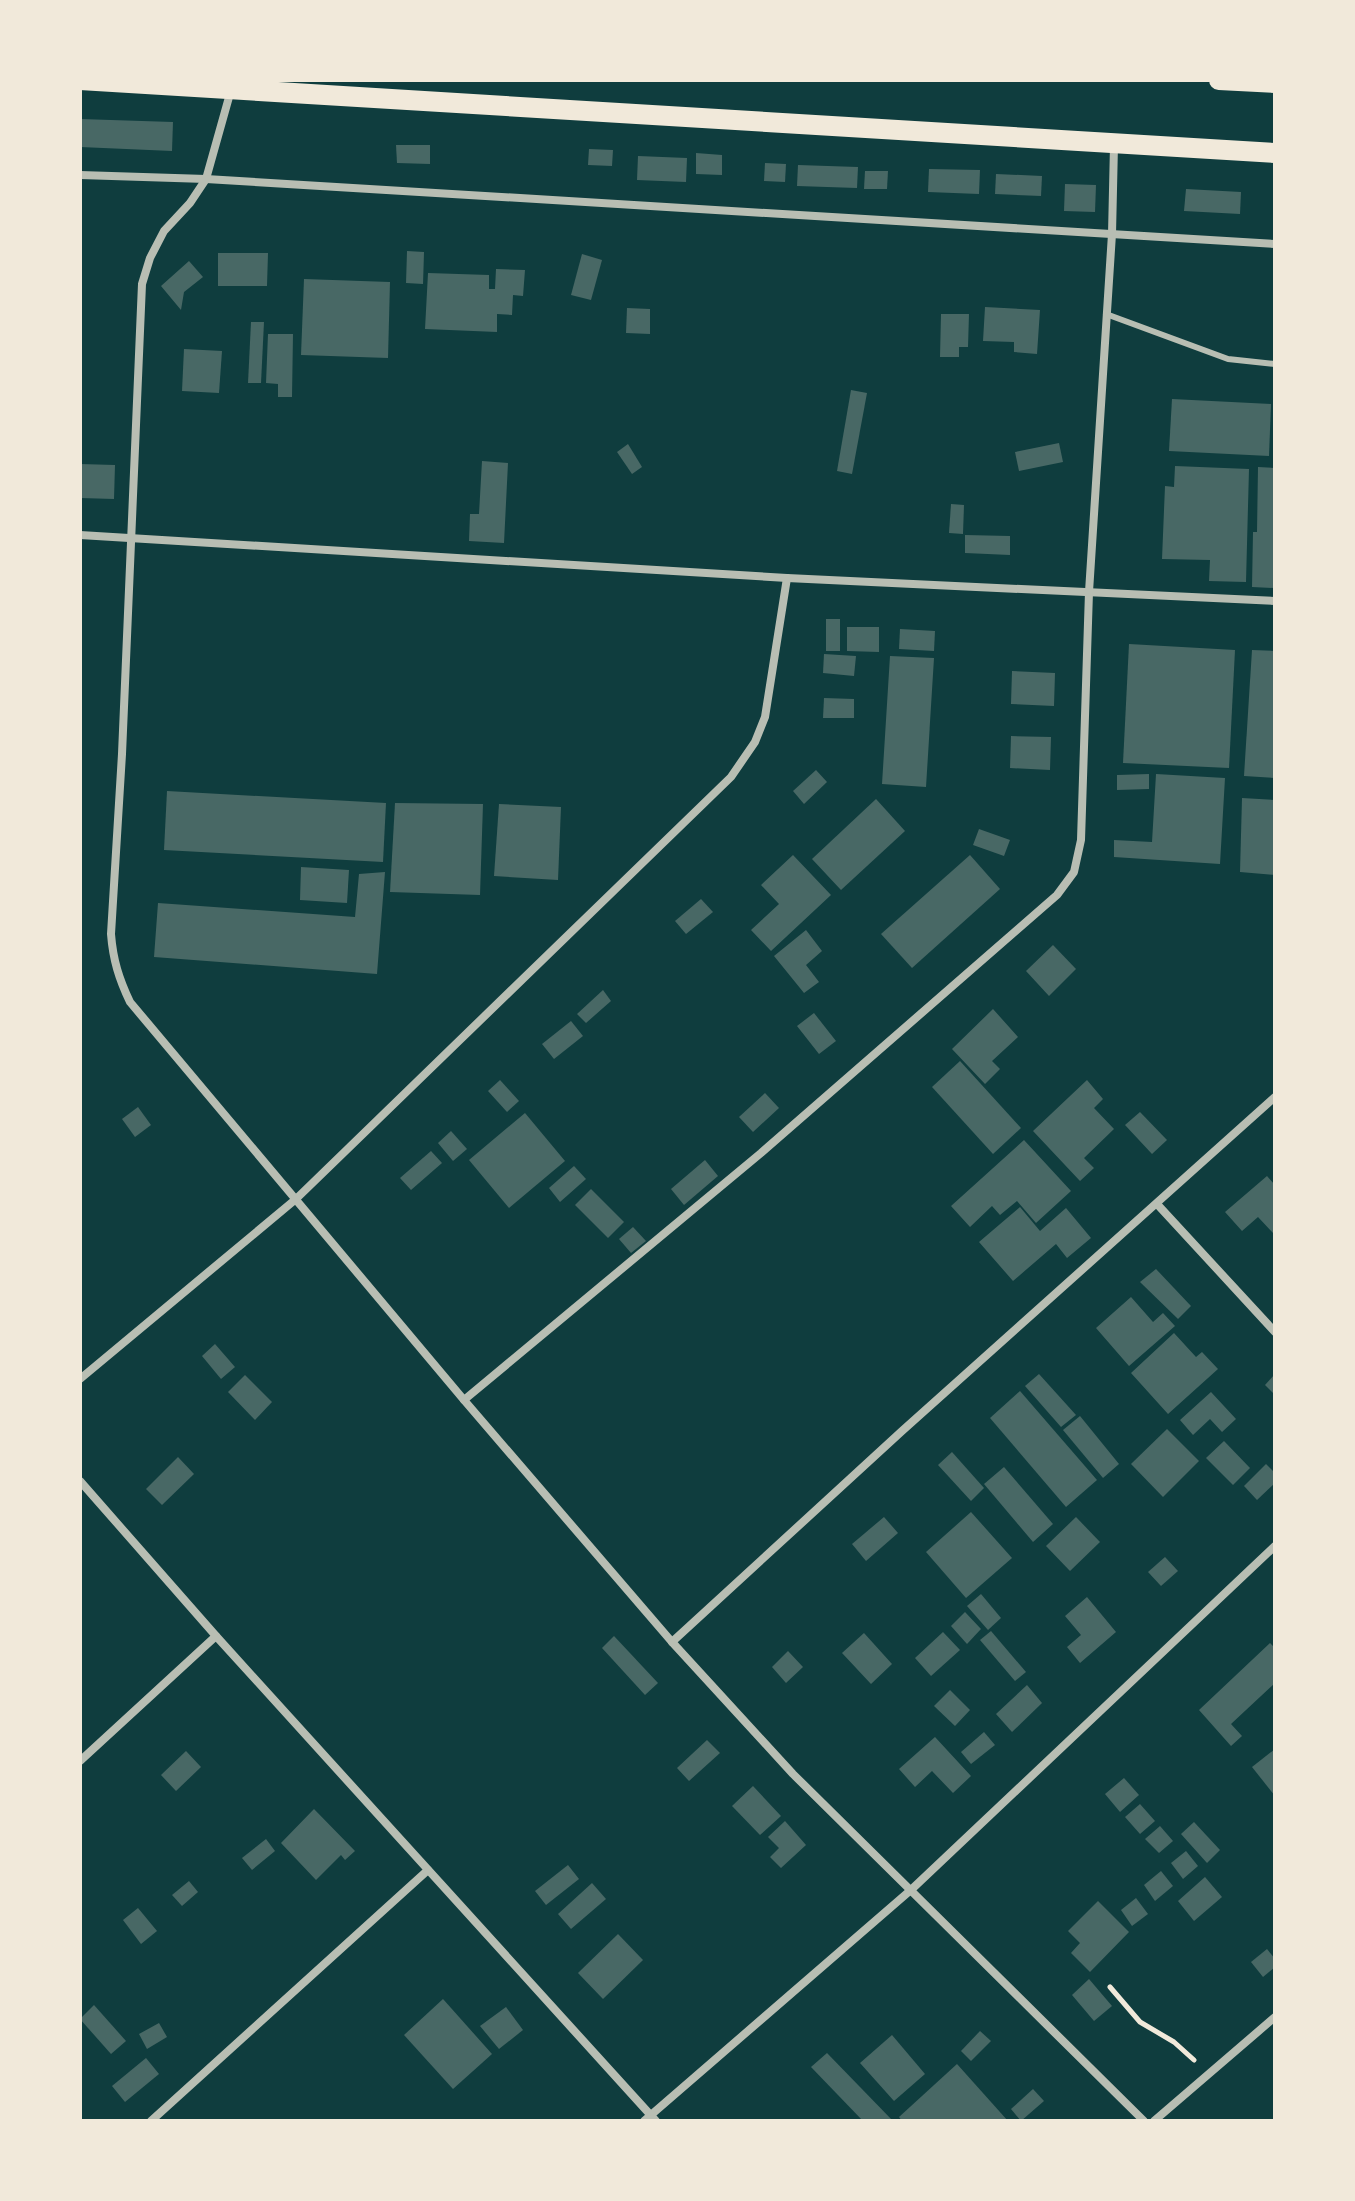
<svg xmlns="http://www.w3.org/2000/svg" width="1355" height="2201" font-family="'PT Sans',sans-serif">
<rect width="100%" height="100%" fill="#0f3d3e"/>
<g fill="#486865">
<path d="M80 119 173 122 172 151 80 147Z"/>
<path d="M396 145H430V164L397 163Z"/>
<path d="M589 149 613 150 612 166 588 165Z"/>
<path d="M696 153 722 155V175L696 174Z"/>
<path d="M638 156 687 158 686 182 637 180Z"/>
<path d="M765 163 786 164 785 182 764 181Z"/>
<path d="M798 165 858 167 857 188 797 186Z"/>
<path d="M929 169 980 170 979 194 928 192Z"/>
<path d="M865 171H888L887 189H864Z"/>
<path d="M996 174 1042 176 1041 196 995 194Z"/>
<path d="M1065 184 1096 185 1095 212 1064 211Z"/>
<path d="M1186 189 1241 192 1240 214 1184 211Z"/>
<path d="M407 251 424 252 423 284 406 283Z"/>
<path d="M218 253H268L267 286H218Z"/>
<path d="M582 254 602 260 591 300 571 295Z"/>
<path d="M189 261 203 277 184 292 181 310 161 286Z"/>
<path d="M496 269 525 270 523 296 513 295 512 315 497 314V332L425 329 428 273 489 275V289H495Z"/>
<path d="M304 279 390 282 388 358 301 355Z"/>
<path d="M985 307 1040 310 1037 354 1014 352V342L983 341Z"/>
<path d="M627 308 650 309V334L626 333Z"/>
<path d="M941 314H969L968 347H959V357H940Z"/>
<path d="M251 322H264L261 383H248Z"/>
<path d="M268 334H293L292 397H278V384L266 383Z"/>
<path d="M184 349 222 351 219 393 182 391Z"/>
<path d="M851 390 867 393 852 474 837 471Z"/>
<path d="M1172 399 1271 404 1269 456 1169 451Z"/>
<path d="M1059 443 1063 462 1019 471 1015 452Z"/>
<path d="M628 444 642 467 632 474 617 452Z"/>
<path d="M482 461 508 463 504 543 469 541 470 514H479Z"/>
<path d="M80 464 115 465 114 499 80 498Z"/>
<path d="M1175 466 1249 469 1246 582 1209 581 1210 560 1162 559 1165 486 1174 487Z"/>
<path d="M1258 467 1275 468 1274 588 1252 587 1253 532H1257Z"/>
<path d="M951 504 964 505 963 534 949 533Z"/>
<path d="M965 535 1010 536V555L965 553Z"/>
<rect x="826" y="619" width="14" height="32"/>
<path d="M847 627H879V652L847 651Z"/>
<path d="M900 629 935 631 934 651 899 649Z"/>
<path d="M1129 644 1235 650 1229 768 1123 763Z"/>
<path d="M1252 650 1275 651V778L1244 776Z"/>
<path d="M824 654 856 656 854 676 823 673Z"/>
<path d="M890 656 934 658 926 787 882 784Z"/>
<path d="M1012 671 1055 673 1054 706 1011 704Z"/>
<path d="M824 698 854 699V718H823Z"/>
<path d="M1011 736 1051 737 1050 770 1010 768Z"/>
<path d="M816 770 827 782 804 804 793 791Z"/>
<path d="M1149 774V789L1117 790V775Z"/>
<path d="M1156 774 1225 778 1220 864 1114 857V840L1152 842Z"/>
<path d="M167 791 386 803 383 862 164 850Z"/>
<path d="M1242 798 1275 800V875L1240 872Z"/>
<path d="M876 799 905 831 841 890 812 859Z"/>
<path d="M395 803 483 804 480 895 390 892Z"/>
<path d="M499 804 561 807 558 880 494 876Z"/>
<path d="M979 829 1010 840 1004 856 973 845Z"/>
<path d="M793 855 831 895 771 951 751 930 779 904 761 885Z"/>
<path d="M970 855 1000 889 912 968 881 934Z"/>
<path d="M301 867 349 870 347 903 300 900Z"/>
<path d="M385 872 377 974 154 957 158 903 355 917 359 874Z"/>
<path d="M701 899 713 912 686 934 675 921Z"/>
<path d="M806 930 822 951 806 965 819 982 804 993 774 956Z"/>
<path d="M1053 945 1076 969 1049 996 1026 971Z"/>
<path d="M603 990 611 1001 586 1023 577 1014Z"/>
<path d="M993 1009 1018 1037 992 1061 1000 1069 985 1084 952 1049Z"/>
<path d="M814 1013 836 1041 819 1054 797 1026Z"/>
<path d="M571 1021 583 1036 554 1059 542 1044Z"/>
<path d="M960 1061 1021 1128 993 1154 932 1087Z"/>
<path d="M500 1080 519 1101 507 1112 488 1091Z"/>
<path d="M1087 1080 1103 1099 1094 1108 1114 1129 1084 1158 1094 1168 1080 1181 1033 1131Z"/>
<path d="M765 1093 779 1108 753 1132 739 1117Z"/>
<path d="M138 1107 151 1125 135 1137 122 1119Z"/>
<path d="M1140 1112 1167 1140 1152 1154 1125 1125Z"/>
<path d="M525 1113 565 1161 509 1208 469 1160Z"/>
<path d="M451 1131 467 1149 453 1161 438 1143Z"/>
<path d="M1024 1140 1071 1191 1036 1223 1017 1201 1000 1215 992 1206 970 1227 951 1206Z"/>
<path d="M431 1151 442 1163 411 1190 400 1178Z"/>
<path d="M705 1160 718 1176 684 1205 671 1189Z"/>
<path d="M574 1166 586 1179 560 1202 549 1188Z"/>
<path d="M1267 1176 1275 1185V1231L1273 1233 1258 1217 1242 1231 1225 1212Z"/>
<path d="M591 1189 624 1222 608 1238 575 1205Z"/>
<path d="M1020 1207 1040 1231 1066 1208 1091 1238 1067 1258 1056 1244 1013 1281 979 1242Z"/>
<path d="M633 1227 646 1241 631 1253 619 1239Z"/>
<path d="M1156 1269 1191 1306 1178 1319 1140 1282Z"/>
<path d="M1131 1297 1153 1322 1163 1313 1175 1326 1129 1366 1096 1328Z"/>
<path d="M1174 1333 1196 1357 1202 1352 1218 1369 1168 1414 1131 1373Z"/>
<path d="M215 1344 235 1367 221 1379 202 1356Z"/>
<path d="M1039 1374 1076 1415 1061 1427 1025 1386Z"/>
<path d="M1275 1374V1395L1265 1385Z"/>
<path d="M245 1375 272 1402 255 1420 228 1392Z"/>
<path d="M1020 1391 1097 1480 1066 1507 990 1418Z"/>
<path d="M1211 1392 1236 1419 1222 1432 1210 1419 1193 1435 1180 1420Z"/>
<path d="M1080 1416 1119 1464 1103 1478 1063 1430Z"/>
<path d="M1167 1429 1199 1461 1163 1497 1131 1464Z"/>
<path d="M1224 1441 1250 1468 1233 1485 1206 1458Z"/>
<path d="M952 1452 984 1488 971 1501 938 1465Z"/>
<path d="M178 1457 194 1474 162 1505 146 1489Z"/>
<path d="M1266 1464 1275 1473V1483L1257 1500 1244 1486Z"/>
<path d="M1004 1467 1053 1524 1033 1542 984 1484Z"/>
<path d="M971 1512 1012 1558 966 1598 926 1552Z"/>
<path d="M884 1517 898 1533 866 1561 852 1544Z"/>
<path d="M1076 1517 1100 1542 1070 1571 1046 1546Z"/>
<path d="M1165 1557 1178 1571 1161 1586 1148 1572Z"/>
<path d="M981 1594 1001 1618 988 1630 967 1606Z"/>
<path d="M1087 1597 1116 1632 1080 1663 1067 1647 1081 1635 1065 1616Z"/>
<path d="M965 1612 981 1629 967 1644 951 1626Z"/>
<path d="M991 1631 1026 1672 1015 1681 980 1640Z"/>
<path d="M943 1632 960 1650 931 1676 915 1658Z"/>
<path d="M864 1633 892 1664 871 1684 842 1653Z"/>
<path d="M614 1636 658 1683 645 1695 602 1648Z"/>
<path d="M1270 1643 1275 1648V1683L1231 1724 1242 1736 1231 1746 1199 1710Z"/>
<path d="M788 1651 803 1667 786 1683 772 1667Z"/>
<path d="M1027 1685 1042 1703 1012 1732 996 1714Z"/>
<path d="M950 1690 970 1710 955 1726 934 1706Z"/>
<path d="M984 1732 995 1745 971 1764 961 1752Z"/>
<path d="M935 1737 971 1776 953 1793 932 1771 915 1787 899 1769Z"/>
<path d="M707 1740 720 1753 689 1781 677 1768Z"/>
<path d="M1275 1749V1796L1252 1767Z"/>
<path d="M186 1751 201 1767 176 1791 161 1775Z"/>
<path d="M1124 1778 1139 1795 1120 1812 1105 1794Z"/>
<path d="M753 1786 781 1816 760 1835 732 1806Z"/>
<path d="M1140 1804 1155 1821 1140 1834 1125 1817Z"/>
<path d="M314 1809 355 1851 345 1860 341 1855 316 1880 281 1843Z"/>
<path d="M785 1821 806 1845 781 1868 770 1857 779 1848 768 1837Z"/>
<path d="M1194 1822 1220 1850 1207 1863 1181 1834Z"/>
<path d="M1160 1826 1173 1841 1159 1853 1145 1839Z"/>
<path d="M266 1839 275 1851 252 1870 242 1858Z"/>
<path d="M1186 1851 1198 1866 1183 1879 1171 1863Z"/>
<path d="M568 1865 579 1879 546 1905 535 1891Z"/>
<path d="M1161 1871 1173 1886 1155 1901 1144 1885Z"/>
<path d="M1205 1877 1222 1897 1194 1921 1178 1901Z"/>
<path d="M189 1881 198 1892 182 1906 172 1895Z"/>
<path d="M592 1883 606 1899 571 1929 558 1914Z"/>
<path d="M1136 1898 1148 1914 1132 1926 1121 1910Z"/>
<path d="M1098 1901 1129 1932 1090 1972 1071 1953 1080 1943 1068 1931Z"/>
<path d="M138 1908 157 1931 141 1944 123 1920Z"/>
<path d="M618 1934 643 1960 603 1999 578 1973Z"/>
<path d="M1267 1949 1275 1959V1967L1263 1977 1251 1962Z"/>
<path d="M1089 1979 1112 2006 1094 2021 1072 1995Z"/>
<path d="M443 1999 492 2054 453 2089 404 2035Z"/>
<path d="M94 2005 126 2041 111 2054 80 2019Z"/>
<path d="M506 2007 523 2030 499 2049 480 2026Z"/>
<path d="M159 2023 167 2037 147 2049 139 2034Z"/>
<path d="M980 2031 991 2041 971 2061 961 2051Z"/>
<path d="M892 2035 925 2074 894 2101 860 2063Z"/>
<path d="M827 2053 893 2121H863L811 2067Z"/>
<path d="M146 2058 159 2074 125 2102 112 2086Z"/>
<path d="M957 2064 1008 2121H902L899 2117Z"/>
<path d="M1033 2089 1044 2101 1021 2121 1011 2109Z"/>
</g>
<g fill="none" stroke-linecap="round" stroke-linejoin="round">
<path stroke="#f1e9da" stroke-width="5" d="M1110 1987 1140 2022 1174 2042 1194 2060"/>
<path stroke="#b8beb3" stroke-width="6" d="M1106 314 1228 359 1275 364"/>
<g stroke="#b8beb3" stroke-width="8">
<path d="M231 90 206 179 190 203 164 231 150 258 142 284 122 754 111 934C113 960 119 979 130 1002L464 1400 672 1642 793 1774 1144 2121"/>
<path d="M80 175 206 179 1275 244"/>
<path d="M80 535 787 578 1275 601"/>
<path d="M1157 1204 1275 1332"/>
<path d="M80 1379 296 1199 731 777 755 742 765 717 787 578"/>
<path d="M464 1400 761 1153 1057 895 1074 872 1081 840 1089 592 1112 234 1114 145"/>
<path d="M80 1481 216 1636 656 2121"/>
<path d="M672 1642 902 1431 1275 1097"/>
<path d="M80 1761 216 1636"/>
<path d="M151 2121 428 1870"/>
<path d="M644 2121 912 1889 1275 1546"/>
<path d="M1154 2121 1275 2017"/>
</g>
<g stroke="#f1e9da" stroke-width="20">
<path d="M80 80 1275 153"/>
<path d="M1219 80 1275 83"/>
</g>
</g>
<rect width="1355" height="2201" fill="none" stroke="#f1e9da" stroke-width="164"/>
</svg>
